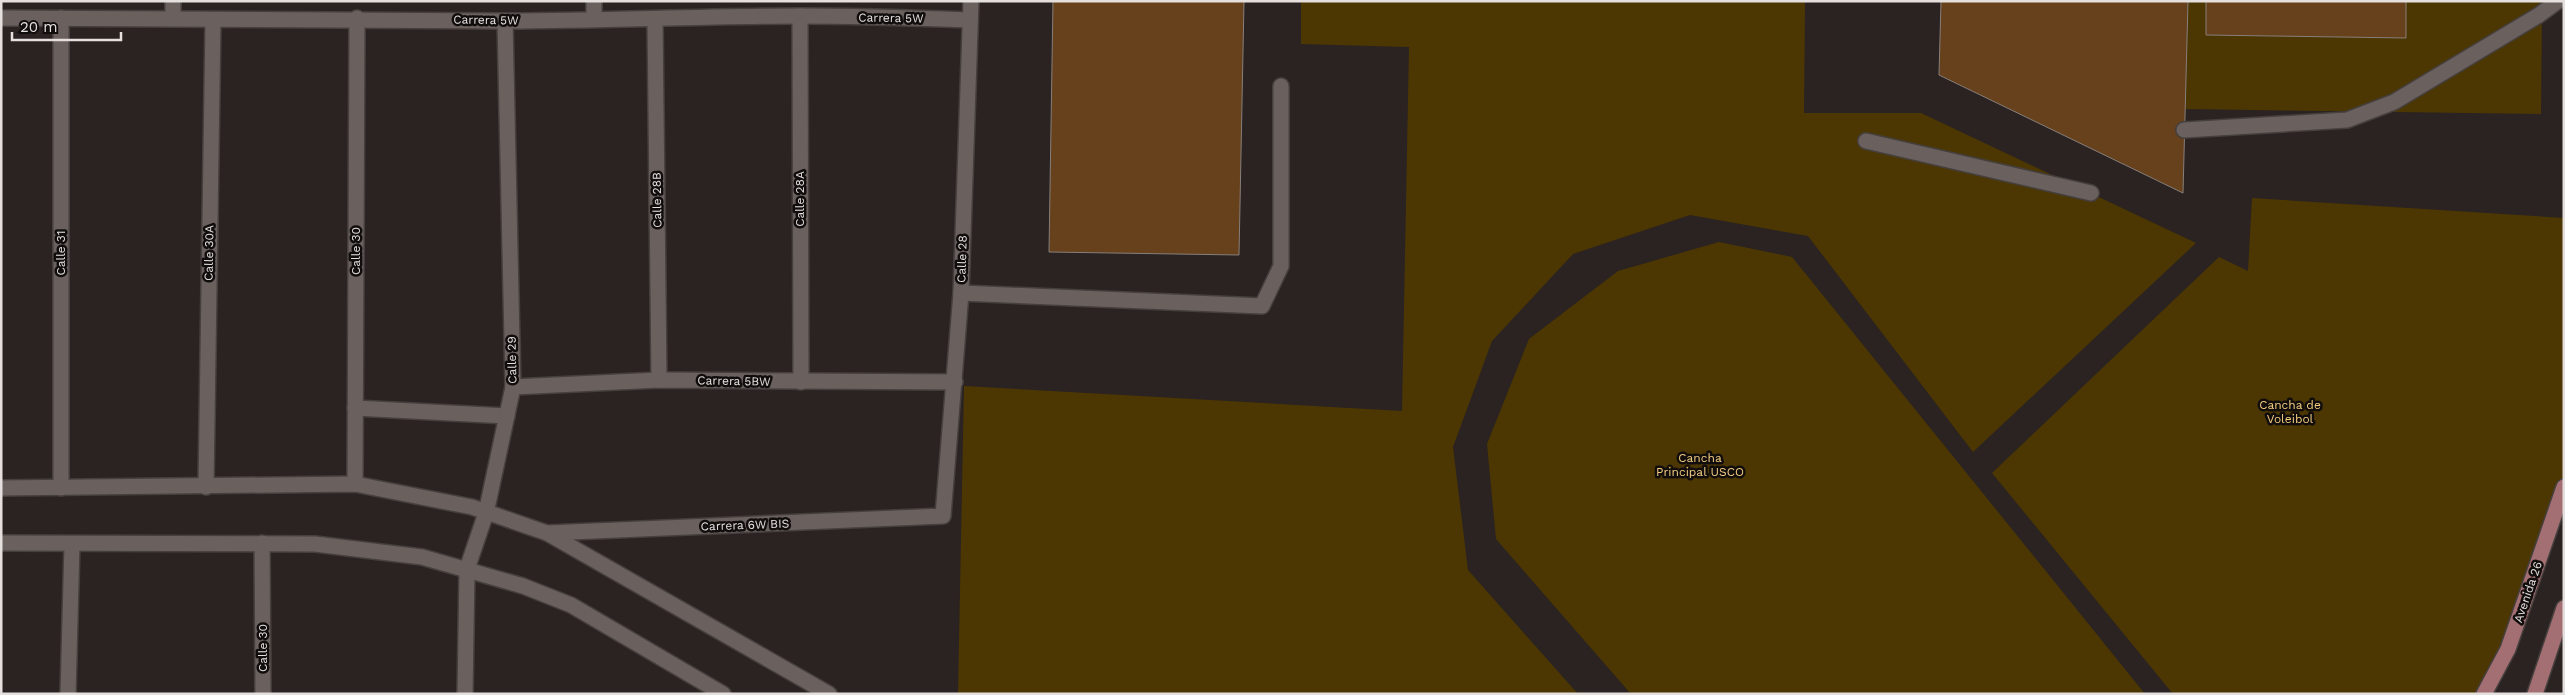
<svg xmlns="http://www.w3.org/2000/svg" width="2565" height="695" font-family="'Work Sans',sans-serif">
<rect width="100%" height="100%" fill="#2b2321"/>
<g fill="#4c3702">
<path d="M1301 1H1805L1804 113H1921L2196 243 1973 452 1808 236 1690 215 1573 254 1492 341 1453 447 1468 570 1578 694H958L964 386 1402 411 1409 47 1301 44Z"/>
<path d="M2188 1H2542L2541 114 2184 109Z"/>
<path d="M2252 198 2564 218V482L2484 694H2173L1992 473 2219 257 2248 271Z"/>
<path d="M1719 242 1792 257 2145 694H1631L1496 539 1487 444 1529 339 1618 271Z"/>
</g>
<g fill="#67401c" stroke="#867f7a">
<path d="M1053 1H1244L1239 255 1049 252Z"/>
<path d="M1941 1H2188L2183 193 1939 75Z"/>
<path d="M2206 1H2406V38L2206 35Z"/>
</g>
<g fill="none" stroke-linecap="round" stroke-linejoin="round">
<defs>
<g id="service">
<path d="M2184 130 2347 120 2394 102 2539 15 2558 1"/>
<path d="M1866 141 2091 193"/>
<path d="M961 293 1262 306 1281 266V86"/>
</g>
<g id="minor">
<path d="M594 1V19"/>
<path d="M800 16 801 382"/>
<path d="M173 17V1"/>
<path d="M1 18C169 18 336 20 503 21 602 21 701 16 800 16 857 16 914 18 970 20"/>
<path d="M655 20 659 380"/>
<path d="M513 387 659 380 955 382"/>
<path d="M355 408 507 416"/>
<path d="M355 484 357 18"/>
<path d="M206 487 213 20"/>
<path d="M61 488V18"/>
<path d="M547 533 943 516 961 293 971 1"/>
<path d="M262 543 263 694"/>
<path d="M68 694 72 545"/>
<path d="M465 694 467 569 486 513 513 387 505 21"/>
</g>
<g id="secondary">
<path d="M1 488 355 484 472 507 547 533 829 694"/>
<path d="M1 543 315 544 422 557 523 586 571 605 723 694"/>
</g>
<g id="primary">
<path d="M2484 694 2508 649 2564 487"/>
<path d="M2535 694 2564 608"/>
</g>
</defs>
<use href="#service" stroke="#453f3d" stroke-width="18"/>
<use href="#minor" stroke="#453f3d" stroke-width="18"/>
<use href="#secondary" stroke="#453f3d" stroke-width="18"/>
<use href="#primary" stroke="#453f3d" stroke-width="18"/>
<use href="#service" stroke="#6a615e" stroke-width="15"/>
<use href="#minor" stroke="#6a615e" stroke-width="15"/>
<use href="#secondary" stroke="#6a615e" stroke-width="15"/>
<use href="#primary" stroke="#a36f72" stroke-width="15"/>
</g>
<g text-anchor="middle" stroke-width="5" stroke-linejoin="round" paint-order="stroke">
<g font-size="12" fill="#e5e0de" stroke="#110d0c">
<text transform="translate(891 18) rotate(1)" y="4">Carrera 5W</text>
<text transform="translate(486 20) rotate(1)" y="4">Carrera 5W</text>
<text transform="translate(800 199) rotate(-90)" y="4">Calle 28A</text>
<text transform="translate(657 200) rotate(-91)" y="4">Calle 28B</text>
<text transform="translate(356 251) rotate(-90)" y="4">Calle 30</text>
<text transform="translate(61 253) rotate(-90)" y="4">Calle 31</text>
<text transform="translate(209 253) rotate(-89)" y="4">Calle 30A</text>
<text transform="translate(962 259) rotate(-88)" y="4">Calle 28</text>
<text transform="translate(512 360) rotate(-91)" y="4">Calle 29</text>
<text transform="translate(734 381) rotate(1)" y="4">Carrera 5BW</text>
<text transform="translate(745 525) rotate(-2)" y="4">Carrera 6W BIS</text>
<text transform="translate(2528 592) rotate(-71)" y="4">Avenida 26</text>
<text transform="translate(263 648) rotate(-90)" y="4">Calle 30</text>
</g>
<g font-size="12" fill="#f4cd81" stroke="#110d0c">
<text x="2290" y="409">Cancha de<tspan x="2290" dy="14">Voleibol</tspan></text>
<text x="1700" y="462">Cancha<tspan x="1700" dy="14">Principal USCO</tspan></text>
</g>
</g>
<rect width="2565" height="695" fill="none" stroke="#e5e0de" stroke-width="5"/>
<path d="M12 32v8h109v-8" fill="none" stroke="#e5e0de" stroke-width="2.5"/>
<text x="20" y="32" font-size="15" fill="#e5e0de" stroke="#110d0c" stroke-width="4" paint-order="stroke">20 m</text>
</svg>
